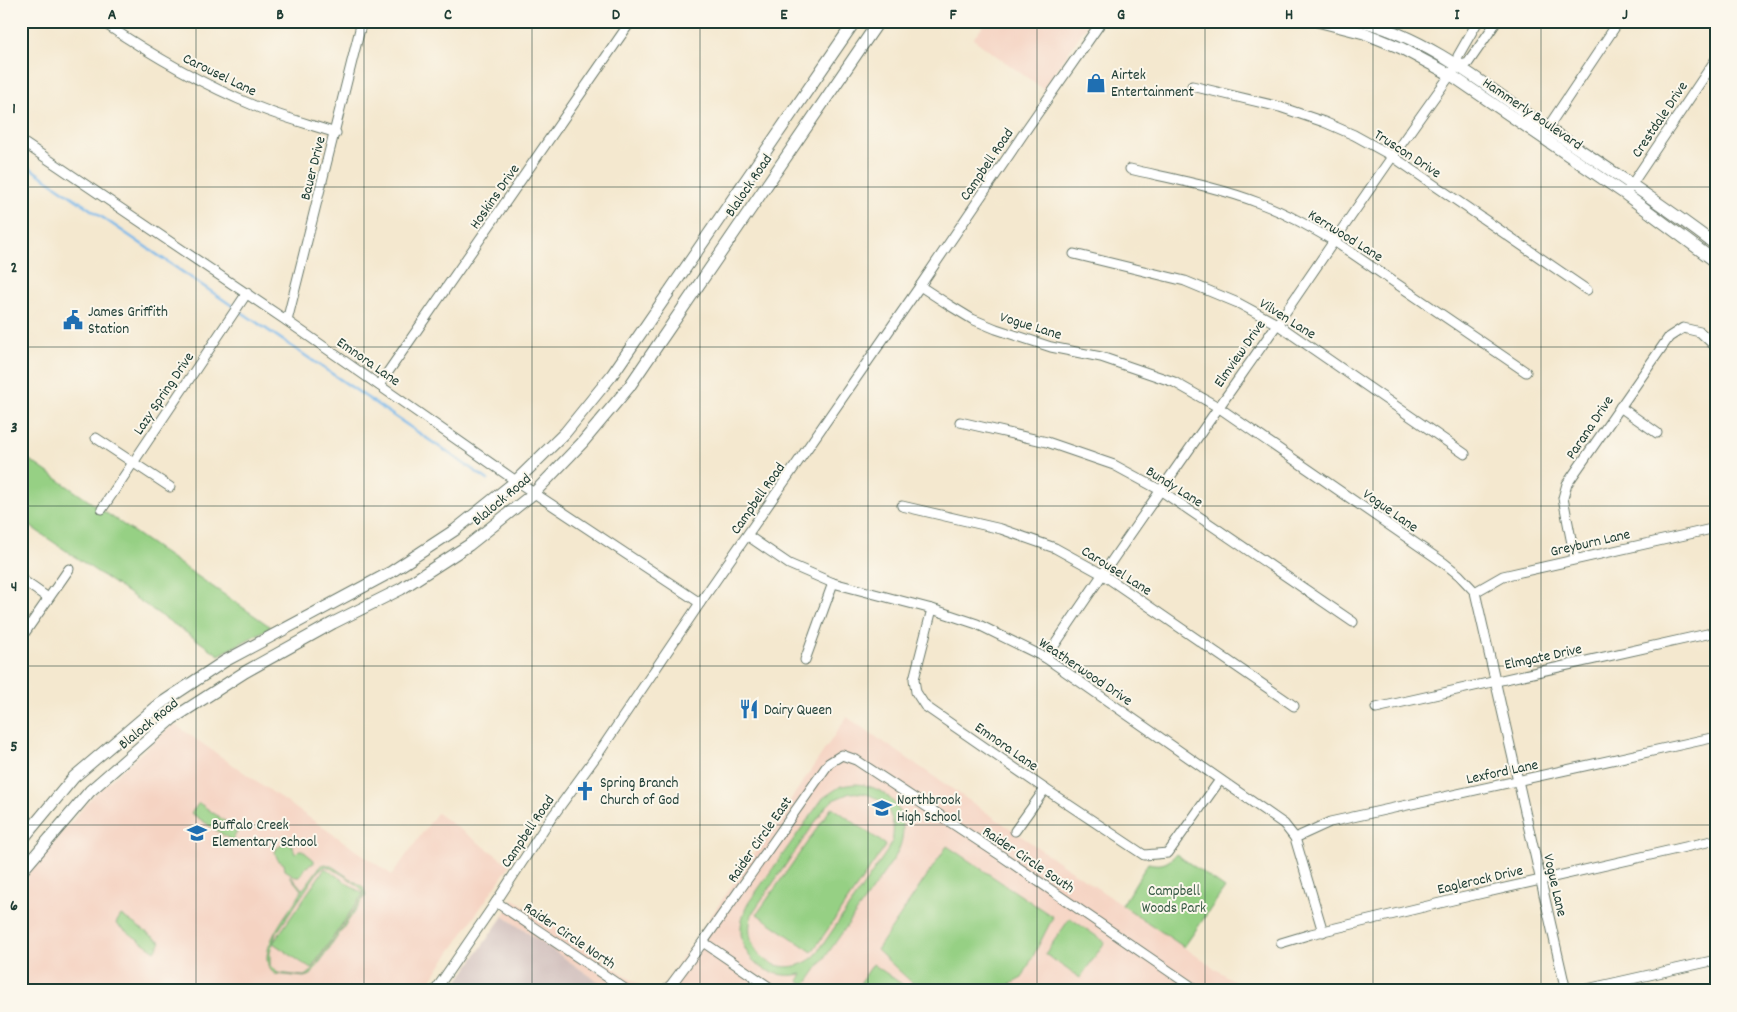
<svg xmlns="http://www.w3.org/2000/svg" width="1737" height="1012" font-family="Dekko,sans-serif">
<rect width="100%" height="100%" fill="#fbf7ec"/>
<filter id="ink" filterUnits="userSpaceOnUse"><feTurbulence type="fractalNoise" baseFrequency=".02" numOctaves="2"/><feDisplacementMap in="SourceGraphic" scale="10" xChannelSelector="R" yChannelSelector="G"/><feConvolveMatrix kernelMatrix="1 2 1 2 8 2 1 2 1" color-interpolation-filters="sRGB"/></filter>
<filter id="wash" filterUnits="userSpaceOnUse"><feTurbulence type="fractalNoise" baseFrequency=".0096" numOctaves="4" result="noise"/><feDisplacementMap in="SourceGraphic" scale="20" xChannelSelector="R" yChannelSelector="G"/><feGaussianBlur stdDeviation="1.12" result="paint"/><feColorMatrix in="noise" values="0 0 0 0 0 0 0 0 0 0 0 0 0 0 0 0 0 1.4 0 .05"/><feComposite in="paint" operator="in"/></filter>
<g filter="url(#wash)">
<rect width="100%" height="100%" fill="#f4e8cf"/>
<g fill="#f5d3c2">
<path d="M986 21H1090L1043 89 973 39Z"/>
<path d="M847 717 1248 991H612L503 916 514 899 648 991 662 988Z"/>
<path d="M174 724 392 875 437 813 510 865 423 991H21V884L31 870 93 796Z"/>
</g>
<path fill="#d1c0bd" d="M503 916 612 991H451Z"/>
<g fill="#96d084" stroke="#5a865c" fill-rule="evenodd">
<path d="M21 454 271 627 219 655 21 520Z"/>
<path d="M855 784C895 786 915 823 895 857L805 986 798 981 802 974C758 983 725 943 749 902L823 798 841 786ZM850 793C881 789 902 818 890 847L815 956C782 984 737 953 753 912L825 808 833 800Z"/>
<path d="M199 803 238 830 232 841 191 813Z"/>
<path d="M832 807 886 845 812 952 757 914Z"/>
<path d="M285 842 293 846 295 854 299 850H302L314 860V863L306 867 300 877H296L285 870 284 864 278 860 275 853 276 849Z"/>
<path d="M947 846 1053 917 1022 978 997 991H921L877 950Z"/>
<path d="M1176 854 1225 888 1184 947 1122 905 1148 863C1161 866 1168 864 1176 854Z"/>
<path d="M326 864 333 867 363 887 366 895 311 975 304 977 275 974C250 956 291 909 301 893V890L290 876V875L302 889 304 888 321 865ZM326 866C335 870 363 885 364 895L310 973 304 976 278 973 270 966V952L276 934 319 870Z"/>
<path d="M325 868 363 894 311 969 273 943Z"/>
<path d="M121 915 161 942 155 951 117 925 116 923Z"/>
<path d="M1070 918 1105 942 1080 978 1045 954Z"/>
<path d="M873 964 912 991H855Z"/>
</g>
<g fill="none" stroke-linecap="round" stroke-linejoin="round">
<path stroke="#75b6ea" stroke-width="2.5" d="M21 162 488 480"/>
</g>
</g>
<g filter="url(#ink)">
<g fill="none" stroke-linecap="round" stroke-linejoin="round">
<defs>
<g id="minor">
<path d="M101 21C150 54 201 84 255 106 281 117 309 124 336 133"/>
<path d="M1457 66 1458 56 1478 21"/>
<path d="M1192 86 1280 107 1324 122 1354 135 1392 156 1587 290"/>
<path d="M1544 133 1619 21"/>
<path d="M21 141 287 321 516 481 700 603"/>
<path d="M1130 169C1173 179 1218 187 1259 203 1286 213 1310 227 1334 241L1526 372"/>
<path d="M1628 190 1716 59"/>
<path d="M1074 254 1185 281 1238 303 1277 324 1465 454"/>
<path d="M920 286 949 305 972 319 996 329 1051 347 1101 357 1174 382 1218 407 1444 563 1459 575 1475 592 1566 991"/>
<path d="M287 321 362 21"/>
<path d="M379 385 631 21"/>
<path d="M1620 407 1657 433"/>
<path d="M960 422 1047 442 1114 465 1160 490 1353 622"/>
<path d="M96 438 170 487"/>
<path d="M902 506 1001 529 1055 548 1102 574 1294 706"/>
<path d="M102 509 247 293"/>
<path d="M748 536 789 564 833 583 932 609 977 624 1046 658 1284 824 1295 838 1323 932"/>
<path d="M1575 559 1563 498 1567 484 1669 337 1683 328 1700 332 1716 347"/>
<path d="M21 579 48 598"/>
<path d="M1475 592 1503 576 1716 528"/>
<path d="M932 609 914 679 916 692 925 706 1045 789 1144 855 1168 853 1220 780"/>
<path d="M21 638 69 569"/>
<path d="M1046 658C1121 545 1200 434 1278 323 1337 237 1395 150 1457 66L1468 63 1497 21"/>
<path d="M805 660 833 583"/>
<path d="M1376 708 1716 632"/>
<path d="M1015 831 1045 789"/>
<path d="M1295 838 1330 822 1716 737"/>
<path d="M496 902 628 991"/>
<path d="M703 942 775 991"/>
<path d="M1281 943 1311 934 1461 898 1716 840"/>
<path d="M435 991 496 902 547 824 600 751 700 603 920 286 1028 127 1102 21"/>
<path d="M664 991 671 985 703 942 829 763 842 755 856 760 1000 855 1198 991"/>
<path d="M1578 991 1716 960"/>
</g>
<g id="major">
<path d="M1317 21 1364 33 1401 48 1451 75 1625 194 1716 262"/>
<path d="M1361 21C1428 38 1485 85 1541 124 1600 163 1659 202 1716 245"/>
<path d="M21 841 74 777 160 704 225 661 391 572 455 530 516 481 565 433 612 375 855 21"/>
<path d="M21 872 90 791 172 719 245 672 333 623 401 589 469 545 534 493 582 443 629 387 879 21"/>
</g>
</defs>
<use href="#minor" stroke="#6a796a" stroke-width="11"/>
<use href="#major" stroke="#6a796a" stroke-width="13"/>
<use href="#minor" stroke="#fff" stroke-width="9"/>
<use href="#major" stroke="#fff" stroke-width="11"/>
</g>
</g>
<path fill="none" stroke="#1f3d34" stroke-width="1" stroke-opacity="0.55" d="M196 21V991M364 21V991M532 21V991M700 21V991M868 21V991M1037 21V991M1205 21V991M1373 21V991M1541 21V991M21 187H1716M21 347H1716M21 506H1716M21 666H1716M21 825H1716"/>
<defs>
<symbol id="shop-bare" viewBox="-9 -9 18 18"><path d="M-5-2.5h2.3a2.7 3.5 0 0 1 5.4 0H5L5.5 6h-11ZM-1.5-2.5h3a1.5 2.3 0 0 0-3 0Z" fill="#1f6fb2" stroke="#fbf7ec" stroke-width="2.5" paint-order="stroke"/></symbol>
<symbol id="civic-bare" viewBox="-9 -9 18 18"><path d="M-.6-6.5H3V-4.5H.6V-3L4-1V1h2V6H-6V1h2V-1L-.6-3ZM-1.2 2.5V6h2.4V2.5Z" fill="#1f6fb2" stroke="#fbf7ec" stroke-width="2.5" paint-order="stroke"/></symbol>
<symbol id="restaurant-bare" viewBox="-9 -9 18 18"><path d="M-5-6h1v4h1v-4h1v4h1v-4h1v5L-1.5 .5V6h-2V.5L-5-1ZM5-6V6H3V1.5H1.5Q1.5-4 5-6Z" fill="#1f6fb2" stroke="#fbf7ec" stroke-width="2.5" paint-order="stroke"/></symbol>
<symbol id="church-bare" viewBox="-9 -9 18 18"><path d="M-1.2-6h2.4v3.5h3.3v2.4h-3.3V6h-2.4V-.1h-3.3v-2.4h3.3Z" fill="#1f6fb2" stroke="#fbf7ec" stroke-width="2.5" paint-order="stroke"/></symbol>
<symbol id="school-bare" viewBox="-9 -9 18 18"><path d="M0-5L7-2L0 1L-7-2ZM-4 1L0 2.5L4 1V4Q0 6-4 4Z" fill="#1f6fb2" stroke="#fbf7ec" stroke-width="2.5" paint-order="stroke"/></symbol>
</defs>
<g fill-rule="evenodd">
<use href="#shop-bare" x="1082" y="69" width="28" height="28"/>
<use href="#civic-bare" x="59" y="306" width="28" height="28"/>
<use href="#restaurant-bare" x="735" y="695" width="28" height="28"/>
<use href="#church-bare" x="571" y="777" width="28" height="28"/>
<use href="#school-bare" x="868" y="794" width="28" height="28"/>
<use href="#school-bare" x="183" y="819" width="28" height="28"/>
</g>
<g text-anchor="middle" stroke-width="4" stroke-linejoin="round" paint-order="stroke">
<g font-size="15" fill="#1f3d34" stroke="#fbf7ec">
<text transform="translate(220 74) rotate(26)" y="5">Carousel Lane</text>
<text transform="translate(1533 113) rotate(34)" y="5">Hammerly Boulevard</text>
<text transform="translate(1659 119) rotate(-56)" y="5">Crestdale Drive</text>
<text transform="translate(1408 153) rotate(33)" y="5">Truscon Drive</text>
<text transform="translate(986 164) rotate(-56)" y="5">Campbell Road</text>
<text transform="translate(312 168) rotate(-76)" y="5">Bauer Drive</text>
<text transform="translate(748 185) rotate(-56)" y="5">Blalock Road</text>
<text transform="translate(494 196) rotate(-55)" y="5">Hoskins Drive</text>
<text transform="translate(1346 235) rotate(32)" y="5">Kerrwood Lane</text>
<text transform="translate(1288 318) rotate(32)" y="5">Vilven Lane</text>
<text transform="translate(1031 325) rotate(17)" y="5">Vogue Lane</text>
<text transform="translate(1239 353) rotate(-55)" y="5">Elmview Drive</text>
<text transform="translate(369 361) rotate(35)" y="5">Emnora Lane</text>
<text transform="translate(163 393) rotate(-56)" y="5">Lazy Spring Drive</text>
<text transform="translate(1589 427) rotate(-56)" y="5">Parana Drive</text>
<text transform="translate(1175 486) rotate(32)" y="5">Bundy Lane</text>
<text transform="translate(757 498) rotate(-55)" y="5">Campbell Road</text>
<text transform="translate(501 499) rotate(-40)" y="5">Blalock Road</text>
<text transform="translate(1391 510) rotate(35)" y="5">Vogue Lane</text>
<text transform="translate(1590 542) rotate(-13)" y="5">Greyburn Lane</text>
<text transform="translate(1117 570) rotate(32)" y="5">Carousel Lane</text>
<text transform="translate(1543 656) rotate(-12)" y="5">Elmgate Drive</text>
<text transform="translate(1086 671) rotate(34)" y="5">Weatherwood Drive</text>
<text transform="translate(148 723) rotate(-39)" y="5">Blalock Road</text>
<text transform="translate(1007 746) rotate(35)" y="5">Emnora Lane</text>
<text transform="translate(1502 771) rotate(-12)" y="5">Lexford Lane</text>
<text transform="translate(527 831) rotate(-56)" y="5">Campbell Road</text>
<text transform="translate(759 839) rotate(-55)" y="5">Raider Circle East</text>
<text transform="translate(1029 859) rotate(34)" y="5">Raider Circle South</text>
<text transform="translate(1480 879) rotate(-13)" y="5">Eaglerock Drive</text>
<text transform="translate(1556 885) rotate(77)" y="5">Vogue Lane</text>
<text transform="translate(570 935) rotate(34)" y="5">Raider Circle North</text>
</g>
<g font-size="15" fill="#1f3d34" stroke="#fbf7ec" text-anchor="start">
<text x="1111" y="79">Airtek<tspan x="1111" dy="17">Entertainment</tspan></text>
<text x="88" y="316">James Griffith<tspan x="88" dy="17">Station</tspan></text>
<text x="764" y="714">Dairy Queen</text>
<text x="600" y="787">Spring Branch<tspan x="600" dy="17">Church of God</tspan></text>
<text x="897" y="804">Northbrook<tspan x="897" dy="17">High School</tspan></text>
<text x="212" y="829">Buffalo Creek<tspan x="212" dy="17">Elementary School</tspan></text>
</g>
<g font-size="15" fill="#375a44" stroke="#fbf7ec">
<text x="1174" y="895">Campbell<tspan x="1174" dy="17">Woods Park</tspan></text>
</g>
</g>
<rect width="1737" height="1012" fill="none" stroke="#fbf7ec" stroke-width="55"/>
<rect x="28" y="28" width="1682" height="956" fill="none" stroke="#1f3d34" stroke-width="2"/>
<g font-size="16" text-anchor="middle" font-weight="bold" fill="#1f3d34">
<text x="112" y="19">A</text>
<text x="280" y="19">B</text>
<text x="448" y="19">C</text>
<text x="616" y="19">D</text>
<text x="784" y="19">E</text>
<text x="953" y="19">F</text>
<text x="1121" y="19">G</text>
<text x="1289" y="19">H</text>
<text x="1457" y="19">I</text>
<text x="1625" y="19">J</text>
<text x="14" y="113">1</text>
<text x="14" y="272">2</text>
<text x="14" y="432">3</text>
<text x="14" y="591">4</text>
<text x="14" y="751">5</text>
<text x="14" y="910">6</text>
</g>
</svg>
